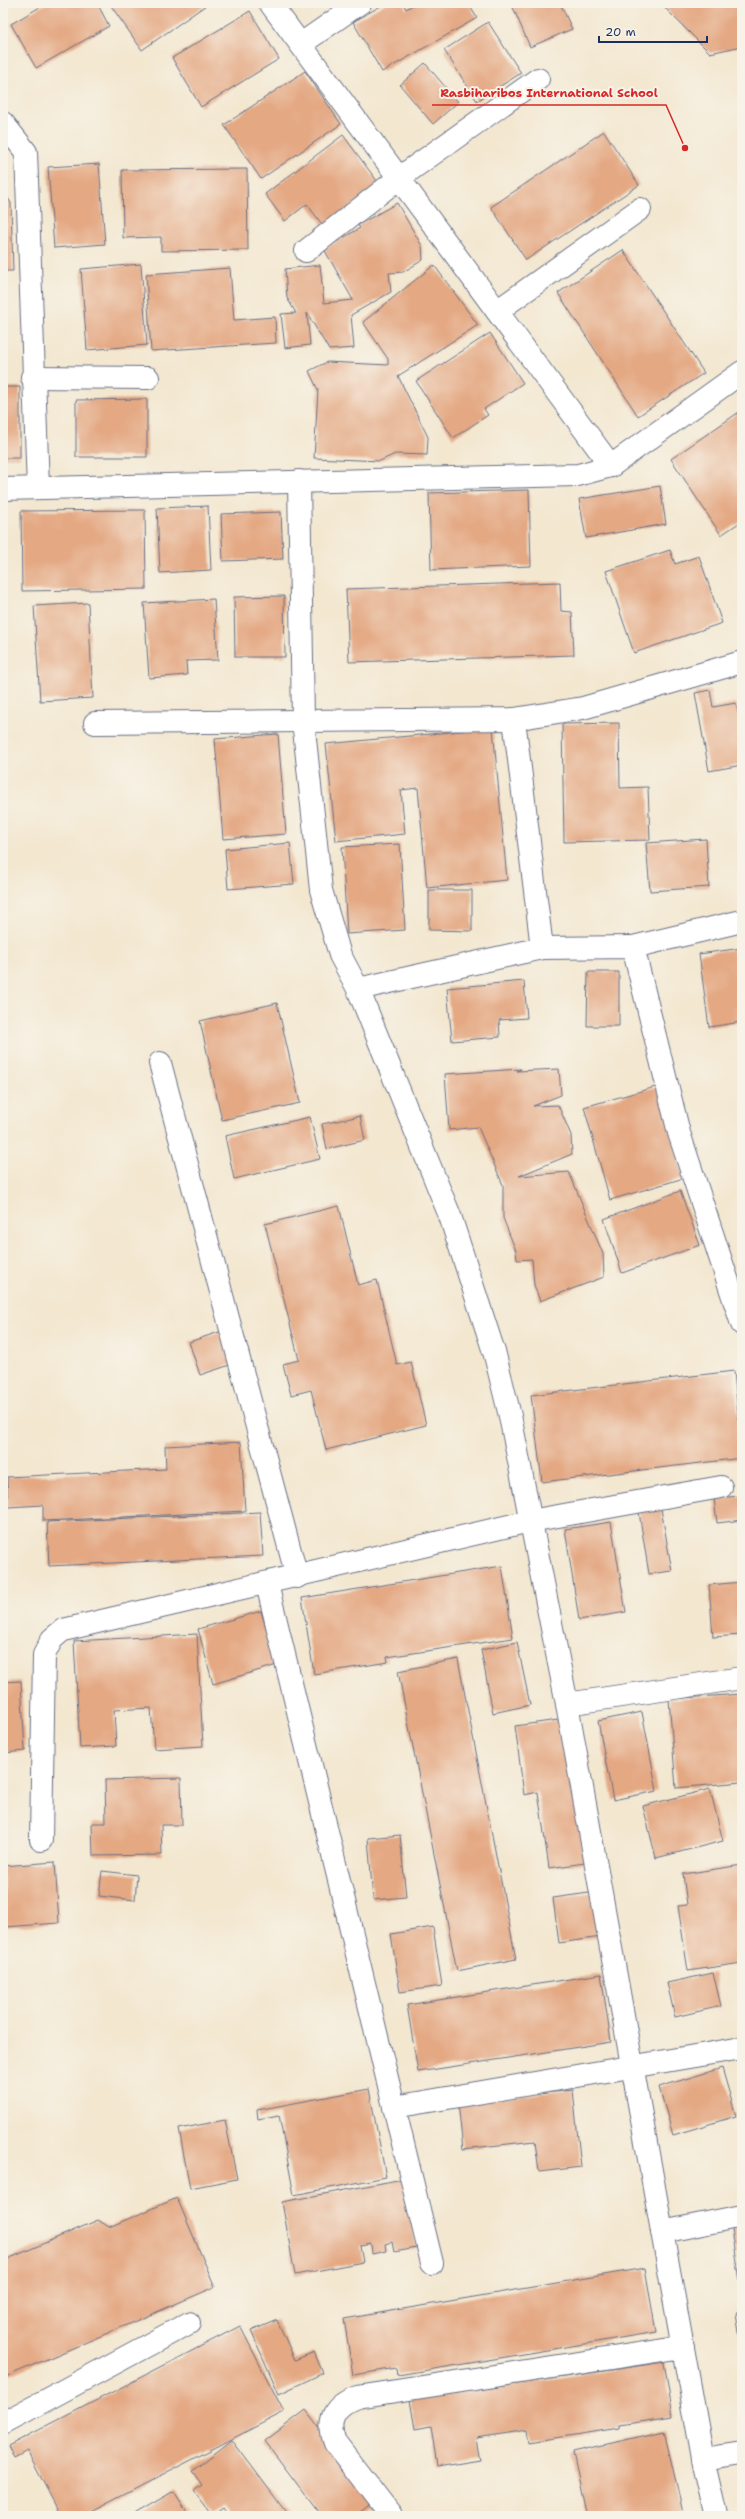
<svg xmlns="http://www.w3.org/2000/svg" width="745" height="2519" font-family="'Shantell Sans',sans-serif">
<rect width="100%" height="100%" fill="#f7f3e8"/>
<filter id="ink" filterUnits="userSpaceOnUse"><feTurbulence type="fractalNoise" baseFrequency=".025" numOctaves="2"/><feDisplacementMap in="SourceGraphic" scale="8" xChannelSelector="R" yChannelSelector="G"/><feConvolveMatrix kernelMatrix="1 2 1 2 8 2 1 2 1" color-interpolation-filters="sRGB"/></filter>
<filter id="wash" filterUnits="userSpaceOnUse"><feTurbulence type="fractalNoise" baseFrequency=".012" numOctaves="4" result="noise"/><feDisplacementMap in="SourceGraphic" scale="16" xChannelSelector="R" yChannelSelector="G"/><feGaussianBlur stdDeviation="0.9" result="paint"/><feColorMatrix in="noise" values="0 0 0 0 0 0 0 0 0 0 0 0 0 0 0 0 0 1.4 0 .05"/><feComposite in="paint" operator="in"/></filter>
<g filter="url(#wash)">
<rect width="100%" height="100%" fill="#f3e7d0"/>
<g id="blocks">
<g fill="#e4a883">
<path d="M47 3H97L109 26 36 68 11 24Z"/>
<path d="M109 3H209L142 50Z"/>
<path d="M315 3H326L319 8Z"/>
<path d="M386 3H403L406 9 416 3H468L477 18 382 72 353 22Z"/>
<path d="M511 3H560L572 29 530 47Z"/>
<path d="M660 3H742V46L710 53Z"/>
<path d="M250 11 279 59 201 107 172 58Z"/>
<path d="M488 22 521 73 477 101 444 50Z"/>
<path d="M425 63 458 102 433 124 400 85Z"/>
<path d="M305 71 341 124 261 179 224 125Z"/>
<path d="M604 131 639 185 526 260 491 207Z"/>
<path d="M343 135 380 185 324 227 307 204 285 221 265 194Z"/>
<path d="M99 164 105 244 54 248 48 167Z"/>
<path d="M247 169 248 250 161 251V237L123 238 122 170Z"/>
<path d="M3 191 11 203 13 271H3Z"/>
<path d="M397 203 422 246 423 260 403 272 389 273 391 292 351 315 354 348 329 350 307 313 310 345 285 348 281 314 296 313 287 298 285 269 320 265 324 303 353 300 324 249 360 228 358 225Z"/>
<path d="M623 250 704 373 638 416 558 293Z"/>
<path d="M141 264 147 345 87 350 81 269Z"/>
<path d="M434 265 478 325 398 376 428 437 427 455 395 454 380 461 314 458 318 390 309 371 327 362 388 365V359L363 322Z"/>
<path d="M230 268 234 320 275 317 276 343 151 351 146 274Z"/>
<path d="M490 333 523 383 484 409 488 415 453 438 416 381Z"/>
<rect x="3" y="387" width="17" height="71"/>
<path d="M147 399V457H76V400Z"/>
<path d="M742 410V521L721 535 671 459Z"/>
<path d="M660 486 666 524 586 538 579 499Z"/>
<path d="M529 490 531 566 431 570 429 493Z"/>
<path d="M208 506 211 570 160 573 157 508Z"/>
<path d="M145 510 146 589 22 591 21 511Z"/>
<path d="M281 512 283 559 223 561 221 514Z"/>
<path d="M670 550 675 564 699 556 722 623 634 653 606 571Z"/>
<path d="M560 582 561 611 572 612 574 655 349 662 346 589Z"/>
<path d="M284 596 285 657H235L234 597Z"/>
<path d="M214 599 218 660 186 661 187 675 149 678 144 603Z"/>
<path d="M88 603 93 698 40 701 34 606Z"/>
<path d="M710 690 713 707 736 703 742 730V765L709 771 695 693Z"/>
<path d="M619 723 620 788 648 787 650 840 564 842 562 724Z"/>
<path d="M493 728 507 880 427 888 418 788 401 790 405 834 336 841 326 744Z"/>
<path d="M278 734 286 834 223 839 215 739Z"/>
<path d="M706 839 709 887 650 891 646 843Z"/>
<path d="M290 843 294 884 228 889 225 849Z"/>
<path d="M400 844 405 930 347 934 342 847Z"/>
<path d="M429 890H472V931L429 930Z"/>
<path d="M742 948V1022L709 1027 699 954Z"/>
<path d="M588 972H619V1026H587Z"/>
<path d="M524 981 527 1018 499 1020 500 1037 452 1041 447 988Z"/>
<path d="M277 1003 300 1103 222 1120 200 1021Z"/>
<path d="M521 1069 517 1071 559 1069 561 1095 533 1106 558 1105 571 1135 572 1154 519 1176 569 1172 603 1254 604 1277 540 1301 534 1285 532 1259 517 1260 516 1251 503 1218V1185L478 1127 449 1130 445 1074Z"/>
<path d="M659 1086 684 1178 610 1200 584 1107Z"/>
<path d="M360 1116 365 1140 327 1149 322 1124Z"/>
<path d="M310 1117 320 1159 234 1179 225 1136Z"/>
<path d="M680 1191 700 1245 622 1273 604 1219Z"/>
<path d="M339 1206 358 1285 377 1280 397 1365 411 1362 426 1425 326 1450 311 1390 291 1395 283 1364 299 1360 265 1224Z"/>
<path d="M222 1331 233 1364 200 1375 189 1342Z"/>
<path d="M734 1371 742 1458 542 1482 531 1395Z"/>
<path d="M241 1442 245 1511 43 1521V1505L8 1507 7 1477 166 1469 165 1446Z"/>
<path d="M742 1496V1520L717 1523 714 1498Z"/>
<path d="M660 1503 672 1571 649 1574 638 1506Z"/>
<path d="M260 1512 263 1556 49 1566 47 1522Z"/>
<path d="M611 1522 626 1612 579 1620 565 1529Z"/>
<path d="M502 1566 513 1638 387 1657 388 1662 314 1674 302 1598Z"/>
<path d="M742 1582V1635L713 1637 709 1585Z"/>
<path d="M261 1611 277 1665 213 1684 198 1629Z"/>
<path d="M197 1634 203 1746 154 1749 151 1708 114 1710 116 1746 80 1748 74 1641Z"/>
<path d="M517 1642 530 1705 493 1713 481 1650Z"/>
<path d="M458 1659 516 1959 457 1971 398 1671Z"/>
<path d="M21 1681 25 1751 3 1753V1682Z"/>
<path d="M742 1694V1782L676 1788 669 1699Z"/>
<path d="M642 1712 657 1791 613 1800 598 1721Z"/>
<path d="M565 1719 585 1863 549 1868 538 1792 524 1795 515 1726Z"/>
<path d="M181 1778 182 1825H161L162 1855 93 1856 92 1823H106L105 1780Z"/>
<path d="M710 1789 723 1841 656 1858 643 1806Z"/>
<path d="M400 1835 406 1897 373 1900 368 1838Z"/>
<path d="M55 1862 59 1923 5 1927 3 1866Z"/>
<path d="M742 1865V1963L688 1971 678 1906 687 1905 683 1874Z"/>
<path d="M102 1871 137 1875 135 1900 99 1896Z"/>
<path d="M596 1892 601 1937 559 1943 553 1898Z"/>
<path d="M433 1927 442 1986 400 1992 391 1934Z"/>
<path d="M713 1973 721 2006 675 2017 667 1983Z"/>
<path d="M601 1974 611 2042 418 2072 407 2005Z"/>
<path d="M722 2068 736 2116 673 2135 659 2087Z"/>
<path d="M369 2089 386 2177 294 2195 279 2115 258 2119 257 2110Z"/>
<path d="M573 2090 581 2167 539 2172 535 2141 463 2149 458 2102Z"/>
<path d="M225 2120 237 2179 190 2188 179 2129Z"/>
<path d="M403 2179 417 2248 394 2252 392 2242 385 2244 386 2251 372 2254 371 2244 360 2246 363 2262 295 2275 282 2202Z"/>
<path d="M177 2198 215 2287 3 2378V2261L98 2220 109 2227Z"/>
<path d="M742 2228V2289H741L732 2229Z"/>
<path d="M645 2268 656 2332 398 2375 397 2368 353 2375 344 2319Z"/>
<path d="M742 2312V2343H741L736 2313Z"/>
<path d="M277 2320 295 2360 314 2352 323 2373 279 2394 251 2331Z"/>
<path d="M240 2326 284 2412 83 2516H61L27 2451 14 2458 8 2446Z"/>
<path d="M664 2362 673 2417 618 2425V2428L530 2442 528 2430 476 2438 480 2460 437 2467 431 2426 415 2429 410 2400Z"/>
<path d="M306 2410 375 2502 356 2516H321L265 2441Z"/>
<path d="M664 2431 684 2516H587L573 2452Z"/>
<path d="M232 2440 289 2516H232L225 2507 212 2516 194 2491 202 2485 192 2471Z"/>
<path d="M174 2491 189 2516H131Z"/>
</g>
</g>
</g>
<g filter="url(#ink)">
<use href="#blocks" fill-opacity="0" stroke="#676f86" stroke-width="1"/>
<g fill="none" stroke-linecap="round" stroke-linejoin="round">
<defs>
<g id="street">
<path d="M270 3 611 466"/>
<path d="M301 44 360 3"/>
<path d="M3 123 26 152 38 488"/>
<path d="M306 251 399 178 538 79"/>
<path d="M497 311 640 209"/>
<path d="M32 377 148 378"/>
<path d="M299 481 303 720 321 890 340 955 358 989 450 1216 495 1355 510 1416 567 1704 703 2459 716 2516"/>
<path d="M3 489 578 475 611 466 742 372"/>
<path d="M514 719 542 948 633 947 679 1133 742 1324"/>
<path d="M95 723 514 719 583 708 742 662"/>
<path d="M633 947 742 921"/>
<path d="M358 989 542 948"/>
<path d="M160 1063 297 1577"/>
<path d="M267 1584 432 2263"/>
<path d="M567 1704 742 1678"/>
<path d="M41 1840 44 1655 52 1639 63 1630 530 1521 721 1487"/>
<path d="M394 2107 742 2048"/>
<path d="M662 2232 742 2216"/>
<path d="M3 2423 189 2323"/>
<path d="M703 2459 742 2453"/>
<path d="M391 2516 335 2443C326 2420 334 2405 357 2397L683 2347"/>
</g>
</defs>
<use href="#street" stroke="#676f86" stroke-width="24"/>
<use href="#street" stroke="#fff" stroke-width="22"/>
</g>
</g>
<path fill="none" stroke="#d62828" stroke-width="1.5" d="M685 148L666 105H432"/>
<circle fill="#d62828" stroke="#f7f3e8" stroke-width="1.5" cx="685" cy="148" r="4"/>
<g font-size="12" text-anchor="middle" font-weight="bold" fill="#d62828" stroke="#f7f3e8" stroke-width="4" stroke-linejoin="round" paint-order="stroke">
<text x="549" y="97">Rasbiharibos International School</text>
</g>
<rect width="745" height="2519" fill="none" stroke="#f7f3e8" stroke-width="16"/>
<path d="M599 36v6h108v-6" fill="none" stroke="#1b2f5e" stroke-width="2"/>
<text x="605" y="36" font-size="12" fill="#1b2f5e" stroke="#f7f3e8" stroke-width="3" paint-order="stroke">20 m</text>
</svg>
